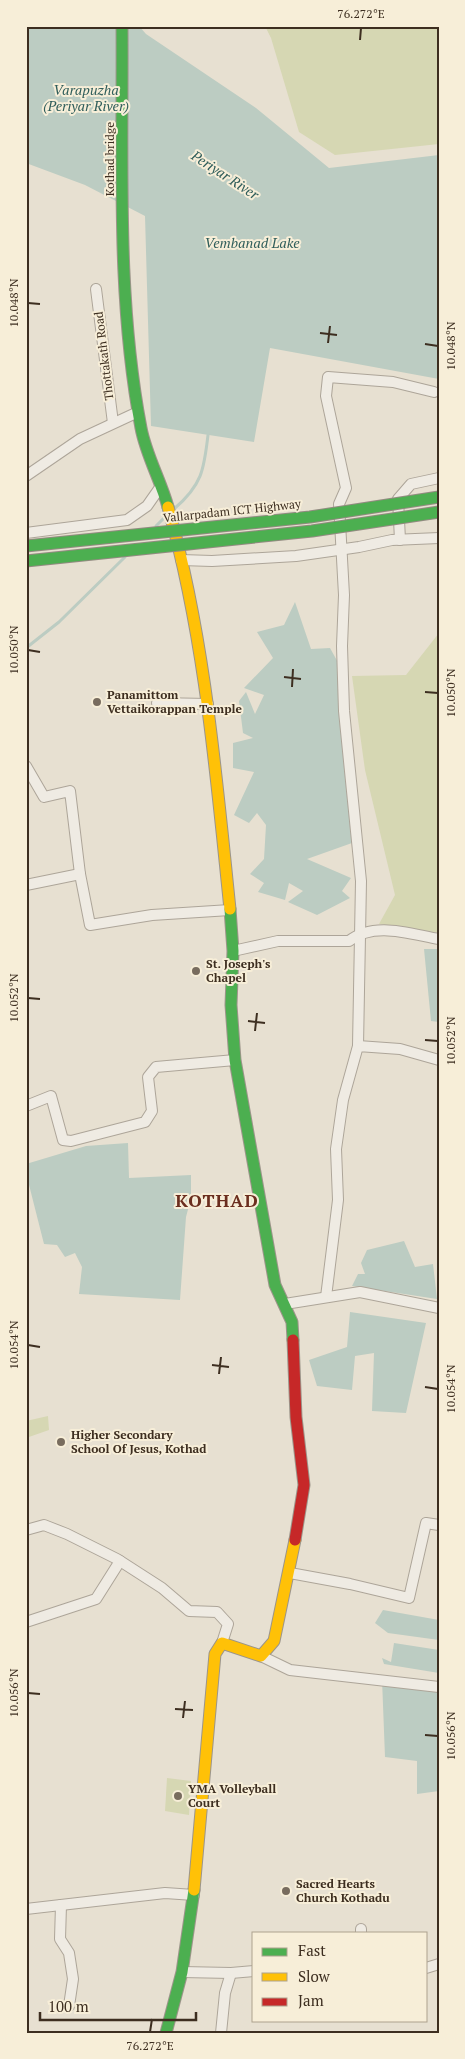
<svg xmlns="http://www.w3.org/2000/svg" width="465" height="2059" font-family="'PT Serif',serif">
<rect width="100%" height="100%" fill="#e7e0d1"/>
<g fill="#d6d7b3">
<path d="M265 26H439V144L335 155 299 132 271 38Z"/>
<path d="M439 633V933L379 924 395 895 365 770 352 676 406 675Z"/>
<path d="M48 1416 49 1430 26 1438V1421Z"/>
<path d="M167 1778 191 1781 189 1815 165 1811Z"/>
</g>
<g fill="#bcccc2">
<path d="M26 26H139L146 34 256 108 329 168 439 155V379L270 348 254 442 151 426 145 216 85 185 26 163Z"/>
<path d="M295 602 311 649 330 648 340 666 352 843 307 859 351 878 342 891 350 898 317 915 288 902 303 891 289 883 285 900 258 892 264 883 250 874 264 859 266 825 257 813 249 823 234 815 254 772 233 768V743L253 738 243 733 239 701 246 692 255 714 264 695 244 688 273 658 257 632 284 625Z"/>
<path d="M424 949H439V1022L431 1021Z"/>
<path d="M128 1143 129 1178 191 1175V1198L186 1217 180 1300 79 1294 82 1267 75 1253 65 1257 57 1245 44 1244 26 1173V1164L86 1146Z"/>
<path d="M404 1241 415 1267 433 1264 437 1299 352 1286 358 1274H365L361 1263 367 1250Z"/>
<path d="M350 1312 426 1323 406 1413 372 1411 374 1353 355 1356 352 1390 317 1386 309 1360 347 1347Z"/>
<path d="M383 1610 439 1620V1640L388 1633 375 1623Z"/>
<path d="M394 1643 439 1650V1673L384 1664 382 1658 391 1662Z"/>
<path d="M382 1679 439 1685V1791L417 1794V1761L385 1757Z"/>
</g>
<g fill="none" stroke-linecap="round" stroke-linejoin="round">
<g stroke="#bcccc2" stroke-width="3">
<path d="M174 509C202 485 204 470 208 435"/>
<path d="M156 526 167 515"/>
<path d="M26 648 59 622 125 557"/>
</g>
<defs>
<g id="street">
<path d="M96 289 113 423"/>
<path d="M26 476 80 439 138 412"/>
<path d="M26 533 127 520 147 506 161 486"/>
<path d="M400 540 398 499 411 484 439 478"/>
<path d="M181 560 212 561 296 556 359 547 392 540 439 538"/>
<path d="M157 703 208 704"/>
<path d="M26 766 44 797 70 791 80 874 90 925 152 915 230 910"/>
<path d="M26 885 80 874"/>
<path d="M233 951 278 941H349C374 921 410 934 439 939"/>
<path d="M358 1046 361 881 344 711 342 646 344 595 339 504 346 488 326 396 328 377 393 382 434 392"/>
<path d="M26 1106 51 1096 63 1140 71 1141 145 1122 152 1111 148 1077 156 1067 235 1060"/>
<path d="M326 1297 338 1200 336 1149 343 1100 358 1046 400 1049 439 1060"/>
<path d="M285 1304 360 1292 439 1308"/>
<path d="M26 1530 44 1525 67 1534 117 1559 162 1588 189 1611 217 1612 228 1624 222 1643"/>
<path d="M290 1573 350 1584 409 1598 426 1523 439 1525"/>
<path d="M26 1622 96 1599 120 1561"/>
<path d="M261 1656 290 1670 439 1687"/>
<path d="M61 1905 60 1939 69 1953 73 1979 69 2006"/>
<path d="M26 1909 165 1893 194 1895"/>
<path d="M361 1933V1929"/>
<path d="M426 1968 439 1964"/>
<path d="M182 1972 231 1973 254 1971"/>
<path d="M221 2033 225 1993 231 1973"/>
</g>
<g id="fast">
<path d="M122 26C123 160 116 297 141 428 146 455 161 481 168 507"/>
<path d="M230 909 233 951 231 1005 235 1060 275 1285 292 1322 293 1340"/>
<path d="M166 2033 182 1972 194 1890"/>
</g>
<g id="slow">
<path d="M168 507C205 638 216 775 230 909"/>
<path d="M194 1890 215 1654 222 1643 261 1656 274 1641 295 1540"/>
</g>
<path id="jam" d="M293 1340 296 1417 304 1485 295 1540"/>
</defs>
<use href="#street" stroke="#ada599" stroke-width="12"/>
<use href="#fast" stroke="#9c958a" stroke-width="13"/>
<use href="#slow" stroke="#9c958a" stroke-width="13"/>
<use href="#jam" stroke="#9c958a" stroke-width="13"/>
<use href="#street" stroke="#efebe3" stroke-width="10"/>
<use href="#fast" stroke="#4caf50" stroke-width="11"/>
<use href="#slow" stroke="#ffc107" stroke-width="11"/>
<use href="#jam" stroke="#c62828" stroke-width="11"/>
<defs>
<g id="fast-bridge">
<path d="M26 546 310 517 439 497"/>
<path d="M26 561 312 531 439 512"/>
</g>
</defs>
<use href="#fast-bridge" stroke="#928b80" stroke-width="13" stroke-linecap="butt"/>
<use href="#fast-bridge" stroke="#4caf50" stroke-width="11"/>
</g>
<path fill="none" stroke="#3d2e20" stroke-width="2" d="M360 40 361 28M28 303 40 304M320 333 337 335M328 343 330 326M425 344 438 346M28 650 40 652M284 677 301 679M292 687 293 669M425 692 438 693M28 998 40 999M248 1021 265 1023M255 1031 257 1013M425 1040 438 1041M28 1345 40 1347M212 1365 229 1367M219 1374 221 1357M425 1387 438 1389M28 1693 40 1694M175 1709 193 1710M183 1718 185 1701M425 1735 438 1736M150 2032 152 2019"/>
<g fill="#786c5e" stroke="#f7eed8" stroke-width="2">
<circle cx="97" cy="702" r="5"/>
<circle cx="196" cy="971" r="5"/>
<circle cx="61" cy="1442" r="5"/>
<circle cx="178" cy="1796" r="5"/>
<circle cx="286" cy="1891" r="5"/>
</g>
<g text-anchor="middle" stroke-width="4" stroke-linejoin="round" paint-order="stroke">
<g font-size="12" fill="#3d2e20" stroke="#f7eed8">
<text transform="translate(110 159) rotate(-90)" y="4">Kothad bridge</text>
<text transform="translate(104 356) rotate(-97)" y="4">Thottakath Road</text>
<text transform="translate(232 511) rotate(-6)" y="4">Vallarpadam ICT Highway</text>
</g>
<g font-size="12" font-weight="bold" fill="#3d2e20" stroke="#f7eed8" text-anchor="start">
<text x="107" y="699">Panamittom<tspan x="107" dy="14">Vettaikorappan Temple</tspan></text>
<text x="206" y="968">St. Joseph's<tspan x="206" dy="14">Chapel</tspan></text>
<text x="71" y="1439">Higher Secondary<tspan x="71" dy="14">School Of Jesus, Kothad</tspan></text>
<text x="188" y="1793">YMA Volleyball<tspan x="188" dy="14">Court</tspan></text>
<text x="296" y="1888">Sacred Hearts<tspan x="296" dy="14">Church Kothadu</tspan></text>
</g>
<g font-size="14" font-style="italic" fill="#2f5d5a" stroke="#f7eed8">
<text x="86" y="95">Varapuzha<tspan x="86" dy="16">(Periyar River)</tspan></text>
<text transform="translate(225 175) rotate(33)" y="5">Periyar River</text>
<text x="252" y="248">Vembanad Lake</text>
</g>
<g font-size="18" font-weight="bold" letter-spacing="1" fill="#6b2e1e" stroke="#f7eed8">
<text x="217" y="1207">KOTHAD</text>
</g>
</g>
<rect width="465" height="2059" fill="none" stroke="#f7eed8" stroke-width="55"/>
<rect x="252" y="1932" width="175" height="90" fill="#f7eed8" stroke="#ada18e"/>
<rect x="262" y="1948" width="25" height="8" fill="#4caf50" stroke="#ada18e"/>
<text x="298" y="1956" font-size="15" fill="#3d2e20">Fast</text>
<rect x="262" y="1973" width="25" height="8" fill="#ffc107" stroke="#ada18e"/>
<text x="298" y="1982" font-size="15" fill="#3d2e20">Slow</text>
<rect x="262" y="1998" width="25" height="8" fill="#c62828" stroke="#ada18e"/>
<text x="298" y="2006" font-size="15" fill="#3d2e20">Jam</text>
<path d="M40 2012v8h156v-8" fill="none" stroke="#3d2e20" stroke-width="2.5"/>
<text x="48" y="2012" font-size="15" fill="#3d2e20" stroke="#f7eed8" stroke-width="4" paint-order="stroke">100 m</text>
<rect x="28" y="28" width="410" height="2004" fill="none" stroke="#3d2e20" stroke-width="2"/>
<g font-size="12" text-anchor="middle" fill="#3d2e20">
<text x="361" y="18">76.272°E</text>
<text transform="translate(14 303) rotate(-90)" y="4">10.048°N</text>
<text transform="translate(451 346) rotate(-90)" y="4">10.048°N</text>
<text transform="translate(14 650) rotate(-90)" y="4">10.050°N</text>
<text transform="translate(451 693) rotate(-90)" y="4">10.050°N</text>
<text transform="translate(14 998) rotate(-90)" y="4">10.052°N</text>
<text transform="translate(451 1041) rotate(-90)" y="4">10.052°N</text>
<text transform="translate(14 1345) rotate(-90)" y="4">10.054°N</text>
<text transform="translate(451 1389) rotate(-90)" y="4">10.054°N</text>
<text transform="translate(14 1693) rotate(-90)" y="4">10.056°N</text>
<text transform="translate(451 1736) rotate(-90)" y="4">10.056°N</text>
<text x="150" y="2050">76.272°E</text>
</g>
</svg>
